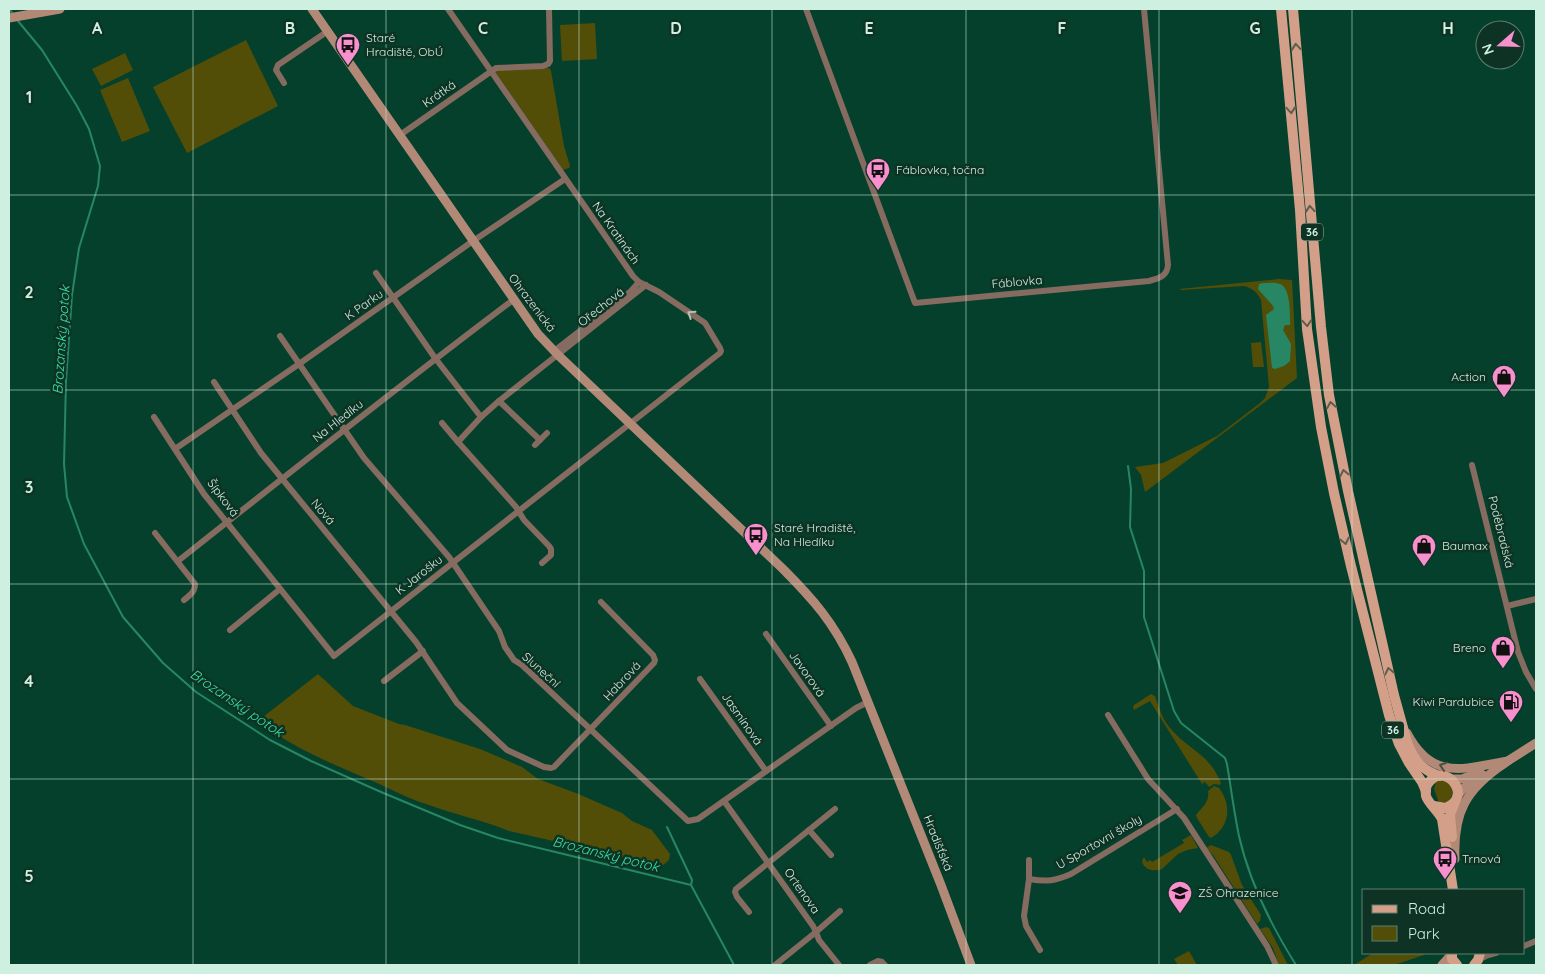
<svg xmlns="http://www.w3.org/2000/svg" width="1545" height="974" font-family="Quicksand,sans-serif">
<rect width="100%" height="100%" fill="#05402c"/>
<g fill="#524d07">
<path d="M595 23 597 59 562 61 560 25Z"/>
<path d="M246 40 278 106 187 153 153 87Z"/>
<path d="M125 53 133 70 101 86 92 69Z"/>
<path d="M546 67 550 69 551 71 564 146 570 166 569 168 563 170 496 73V70Z"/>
<path d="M128 78 150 131 122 142 100 90Z"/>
<path d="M1279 279 1292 280 1297 378 1145 492 1141 475 1135 467 1163 463 1217 436 1260 403 1265 398 1269 387 1261 300C1257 292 1252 288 1244 286L1182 290 1179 289Z"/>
<path d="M1261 342 1264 367H1253L1251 343Z"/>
<path d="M318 674 353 706 399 724 405 725 480 749 522 767 538 779 576 793 622 813 632 821 652 830 670 854 669 860 661 867H649L620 856 509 831C482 820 453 814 426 804 409 799 393 790 377 783 350 771 275 742 261 719L263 717Z"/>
<path d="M1151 694 1155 696C1159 707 1162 719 1170 728 1188 750 1209 753 1221 783L1220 785 1214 784 1209 787 1205 782 1202 784 1150 701 1134 710 1133 707 1134 705Z"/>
<path d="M1439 781H1445L1452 787C1453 797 1451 803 1439 803L1434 789 1436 782Z"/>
<path d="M1214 786 1219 788C1232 805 1230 827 1211 838L1209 837 1197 818 1196 815C1202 807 1210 802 1208 791Z"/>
<path d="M1191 835 1198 848 1187 850 1178 854 1162 869C1153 872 1144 870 1142 861L1144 857 1147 862 1150 860 1152 862 1184 843 1182 840Z"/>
<path d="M1211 845 1229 852 1231 855 1242 885 1261 915 1260 921 1257 924 1213 855 1206 848Z"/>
<path d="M1266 927 1269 928 1288 965H1279L1273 948 1260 929Z"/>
<path d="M1189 951 1197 965H1178L1174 959Z"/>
<path d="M1373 953H1427L1424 955 1394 965H1354Z"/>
</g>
<path fill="#278764" d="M1263 283C1268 283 1275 282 1280 284 1291 288 1290 315 1290 325H1285L1283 330 1291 344 1290 361 1284 366 1275 369 1272 368 1266 315 1274 309 1273 306 1258 289 1259 284Z"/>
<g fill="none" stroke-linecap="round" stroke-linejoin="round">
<g stroke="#278764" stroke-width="2">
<path d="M9 9 14 15"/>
<path d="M18 21 42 50 77 106 89 129 100 166 98 186 79 248 72 295 66 381 64 464 67 497 84 544 123 617 163 663 196 692 270 740 311 761 381 792 460 825 498 838 691 885 734 965"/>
<path d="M1128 466 1131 489 1130 527 1144 571V617L1174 711 1181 723 1225 758 1227 764C1231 788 1234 812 1239 836 1249 880 1272 927 1296 965"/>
<path d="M667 827 692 880 691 885"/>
</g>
<g stroke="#856b60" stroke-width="6">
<path d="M806 9 915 303 1149 281C1160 278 1167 276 1168 265L1144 9"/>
<path d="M284 83 276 70 278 65 328 31"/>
<path d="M400 135 496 68 543 66 548 64 550 61 549 9"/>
<path d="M376 273 435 358 481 417 458 442 516 507 524 520 549 546 551 549V555L542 563"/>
<path d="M280 336 364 458 449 557 499 631 505 647 514 660 522 665 688 821 698 819 856 708 868 702"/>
<path d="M554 351 631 291 639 282"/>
<path d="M214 382 261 453 416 642 457 703 507 750 544 767 551 768 554 767 654 663 655 660 653 655 601 602"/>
<path d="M499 401 540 440"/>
<path d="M154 417 204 494 334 656 720 353 721 351 720 348 705 323 659 292 639 282 633 276 448 9"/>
<path d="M481 417 499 401 646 285"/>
<path d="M442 423 458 442"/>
<path d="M535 445 547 433"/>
<path d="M175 449 299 364 473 241 565 179"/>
<path d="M1472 465 1518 652 1526 672 1536 689"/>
<path d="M155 533 195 584C195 592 190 595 184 600"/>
<path d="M178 561C289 473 400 385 513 300"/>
<path d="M1507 606 1536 599"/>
<path d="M230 630 280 589"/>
<path d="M766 634 831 726"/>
<path d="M700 679 766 771"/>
<path d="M384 681 423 651"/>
<path d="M1108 715 1148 779 1184 818 1267 946 1276 965"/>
<path d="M724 801 813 926 816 932 775 965"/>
<path d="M831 855 809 830 835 809"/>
<path d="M1029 860V879C1047 882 1055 881 1071 874L1177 809"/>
<path d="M1029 879 1024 916 1026 926 1040 950"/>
<path d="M749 912 737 897 735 892 736 889 809 830"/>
<path d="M1524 946 1536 941"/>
<path d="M1478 960 1486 956 1496 953"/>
<path d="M839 965 819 940 816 932 840 911"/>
<path d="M870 965 878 961 882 962 885 965"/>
</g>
<g stroke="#b28877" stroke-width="9">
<path d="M312 9 538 334 558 355 783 569C813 599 834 623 852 662L941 885 971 965"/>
<path d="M9 18 60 9"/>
<path d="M1407 733C1432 781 1463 769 1508 761"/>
<path d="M1503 764 1536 743"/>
<path d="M1451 779H1462L1480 772"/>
<path d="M1457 796 1464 788 1483 775"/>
<path d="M1455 859C1453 812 1466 789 1505 763"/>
<path d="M1442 965 1451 955"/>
</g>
<g stroke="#d49f88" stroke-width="10">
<path d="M1281 9 1300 210 1307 329 1321 427 1334 493 1351 566 1389 715 1399 744 1409 763 1422 782 1426 791"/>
<path d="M1293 9 1321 327 1329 395 1348 491 1394 695 1407 742C1413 759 1422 771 1440 776"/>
<path d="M1434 806 1445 808C1474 798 1447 762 1430 781 1426 785 1425 791 1426 796 1428 803 1438 811 1442 819L1453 890"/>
<path d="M1452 837 1450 815 1455 802"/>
<path d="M1452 953V959L1457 965"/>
<path d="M1474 965 1478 960 1480 953"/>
</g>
</g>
<defs><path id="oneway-chevron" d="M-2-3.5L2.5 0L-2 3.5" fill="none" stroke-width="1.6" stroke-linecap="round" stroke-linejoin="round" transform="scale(1.25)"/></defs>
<g stroke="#5d5e4d">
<use href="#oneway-chevron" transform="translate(1296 47) rotate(-95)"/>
<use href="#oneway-chevron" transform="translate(1291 110) rotate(85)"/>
<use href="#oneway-chevron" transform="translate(1310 209) rotate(-95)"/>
<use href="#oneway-chevron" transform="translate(1307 323) rotate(86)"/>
<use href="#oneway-chevron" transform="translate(1331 405) rotate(-100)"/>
<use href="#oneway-chevron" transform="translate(1344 473) rotate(-102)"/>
<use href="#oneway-chevron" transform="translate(1345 541) rotate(77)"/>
<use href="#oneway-chevron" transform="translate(1389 671) rotate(-103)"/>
</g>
<use stroke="#b4c1b3" href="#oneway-chevron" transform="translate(691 314) rotate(-146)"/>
<use stroke="#475142" href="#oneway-chevron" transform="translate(1443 766) rotate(-162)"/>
<path fill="none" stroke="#cef0e0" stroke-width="1" stroke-opacity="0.55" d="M193 9V965M386 9V965M579 9V965M772 9V965M966 9V965M1159 9V965M1352 9V965M9 195H1536M9 390H1536M9 584H1536M9 779H1536"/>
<defs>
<symbol id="bus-pin" viewBox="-11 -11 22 30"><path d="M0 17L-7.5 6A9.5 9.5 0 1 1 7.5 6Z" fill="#f790cd" stroke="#0e3325"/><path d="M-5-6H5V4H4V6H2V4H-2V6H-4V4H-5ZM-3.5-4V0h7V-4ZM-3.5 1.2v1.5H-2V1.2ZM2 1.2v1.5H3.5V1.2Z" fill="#111"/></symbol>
<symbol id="shop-pin" viewBox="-11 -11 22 30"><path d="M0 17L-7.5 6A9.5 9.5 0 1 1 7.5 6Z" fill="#f790cd" stroke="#0e3325"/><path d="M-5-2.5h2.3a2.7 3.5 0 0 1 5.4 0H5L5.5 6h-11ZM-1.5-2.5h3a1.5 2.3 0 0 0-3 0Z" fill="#111"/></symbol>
<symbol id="fuel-pin" viewBox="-11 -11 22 30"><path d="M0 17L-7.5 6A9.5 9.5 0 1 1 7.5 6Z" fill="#f790cd" stroke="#0e3325"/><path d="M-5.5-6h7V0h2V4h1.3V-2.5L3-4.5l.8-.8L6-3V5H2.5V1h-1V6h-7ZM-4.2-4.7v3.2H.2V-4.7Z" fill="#111"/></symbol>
<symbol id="school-pin" viewBox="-11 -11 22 30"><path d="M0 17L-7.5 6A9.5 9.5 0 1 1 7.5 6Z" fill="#f790cd" stroke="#0e3325"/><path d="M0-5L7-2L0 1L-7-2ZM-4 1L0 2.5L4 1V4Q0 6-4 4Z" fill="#111"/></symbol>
</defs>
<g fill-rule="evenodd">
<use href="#bus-pin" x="334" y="31" width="28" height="38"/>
<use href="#bus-pin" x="864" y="156" width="28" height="38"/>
<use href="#shop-pin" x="1490" y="363" width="28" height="38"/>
<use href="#bus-pin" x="742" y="521" width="28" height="38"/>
<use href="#shop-pin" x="1410" y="532" width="28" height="38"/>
<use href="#shop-pin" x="1489" y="634" width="28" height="38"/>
<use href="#fuel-pin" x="1497" y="688" width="28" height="38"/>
<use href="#bus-pin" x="1431" y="845" width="28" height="38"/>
<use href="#school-pin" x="1166" y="879" width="28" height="38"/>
</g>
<g text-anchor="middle" stroke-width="5" stroke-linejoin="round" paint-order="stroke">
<g fill="#0e3325" stroke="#94b7a8" stroke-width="1">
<rect x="1301" y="223.5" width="22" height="17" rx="4"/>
<rect x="1382" y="721.5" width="22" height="17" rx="4"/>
</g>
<g font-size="11" font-weight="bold" fill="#cef0e0">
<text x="1312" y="236">36</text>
<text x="1393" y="734">36</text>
</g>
<g font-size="12" fill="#cef0e0" stroke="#0e3325" text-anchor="start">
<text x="366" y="42">Staré<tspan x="366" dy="14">Hradiště, ObÚ</tspan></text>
<text x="896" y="174">Fáblovka, točna</text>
<text x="1486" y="381" text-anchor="end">Action</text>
<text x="774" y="532">Staré Hradiště,<tspan x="774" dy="14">Na Hledíku</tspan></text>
<text x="1442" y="550">Baumax</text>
<text x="1486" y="652" text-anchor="end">Breno</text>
<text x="1494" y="706" text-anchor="end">Kiwi Pardubice</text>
<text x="1462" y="863">Trnová</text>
<text x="1198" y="897">ZŠ Ohrazenice</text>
</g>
<g font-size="12" fill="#cef0e0" stroke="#0e3325">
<text transform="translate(439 94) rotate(-35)" y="4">Krátká</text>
<text transform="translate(616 233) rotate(55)" y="4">Na Kratinách</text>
<text transform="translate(1017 282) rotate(-5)" y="4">Fáblovka</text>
<text transform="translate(532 303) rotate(53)" y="4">Ohrazenická</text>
<text transform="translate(364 305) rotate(-35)" y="4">K Parku</text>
<text transform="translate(601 307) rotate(-38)" y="4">Ořechová</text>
<text transform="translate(338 421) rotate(-38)" y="4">Na Hledíku</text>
<text transform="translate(223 498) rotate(53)" y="4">Šípková</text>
<text transform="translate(323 512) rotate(50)" y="4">Nová</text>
<text transform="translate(1501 532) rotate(76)" y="4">Poděbradská</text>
<text transform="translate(419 575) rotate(-38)" y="4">K Jarošku</text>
<text transform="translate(541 670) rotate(42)" y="4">Sluneční</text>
<text transform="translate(807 674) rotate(55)" y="4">Javorová</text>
<text transform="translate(622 681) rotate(-47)" y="4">Habrová</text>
<text transform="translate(742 719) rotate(55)" y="4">Jasmínová</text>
<text transform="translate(1099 842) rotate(-30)" y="4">U Sportovní školy</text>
<text transform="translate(938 843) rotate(68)" y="4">Hradišťská</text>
<text transform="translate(802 891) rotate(55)" y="4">Ortenova</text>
</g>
<g font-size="14" font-style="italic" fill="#34e0a5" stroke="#0e3325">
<text transform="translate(61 340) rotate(-86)" y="5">Brozanský potok</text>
<text transform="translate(237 703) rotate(34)" y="5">Brozanský potok</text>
<text transform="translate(606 854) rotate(14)" y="5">Brozanský potok</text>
</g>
</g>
<g font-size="16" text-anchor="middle" font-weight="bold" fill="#cef0e0" stroke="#0e3325" stroke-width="5" stroke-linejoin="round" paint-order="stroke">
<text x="97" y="34">A</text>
<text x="290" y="34">B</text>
<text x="483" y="34">C</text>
<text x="676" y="34">D</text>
<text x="869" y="34">E</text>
<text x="1062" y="34">F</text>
<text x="1255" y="34">G</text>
<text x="1448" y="34">H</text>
<text x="29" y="103">1</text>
<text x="29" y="298">2</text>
<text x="29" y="493">3</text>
<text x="29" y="687">4</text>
<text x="29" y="882">5</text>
</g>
<rect width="1545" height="974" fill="none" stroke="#cef0e0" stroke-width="20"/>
<rect x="1362" y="889" width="162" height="65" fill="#0e3325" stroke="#5b7f70"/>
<rect x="1372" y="905" width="25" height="8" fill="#d49f88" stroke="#5b7f70"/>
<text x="1408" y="914" font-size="15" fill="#cef0e0">Road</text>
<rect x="1372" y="926" width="25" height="15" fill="#524d07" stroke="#5b7f70"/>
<text x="1408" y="939" font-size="15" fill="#cef0e0">Park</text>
<g transform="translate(1500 45) rotate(250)"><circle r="24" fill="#0e3325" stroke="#5b7f70"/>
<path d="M0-4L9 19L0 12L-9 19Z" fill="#f790cd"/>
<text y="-8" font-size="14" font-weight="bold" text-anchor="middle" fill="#cef0e0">N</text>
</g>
</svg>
